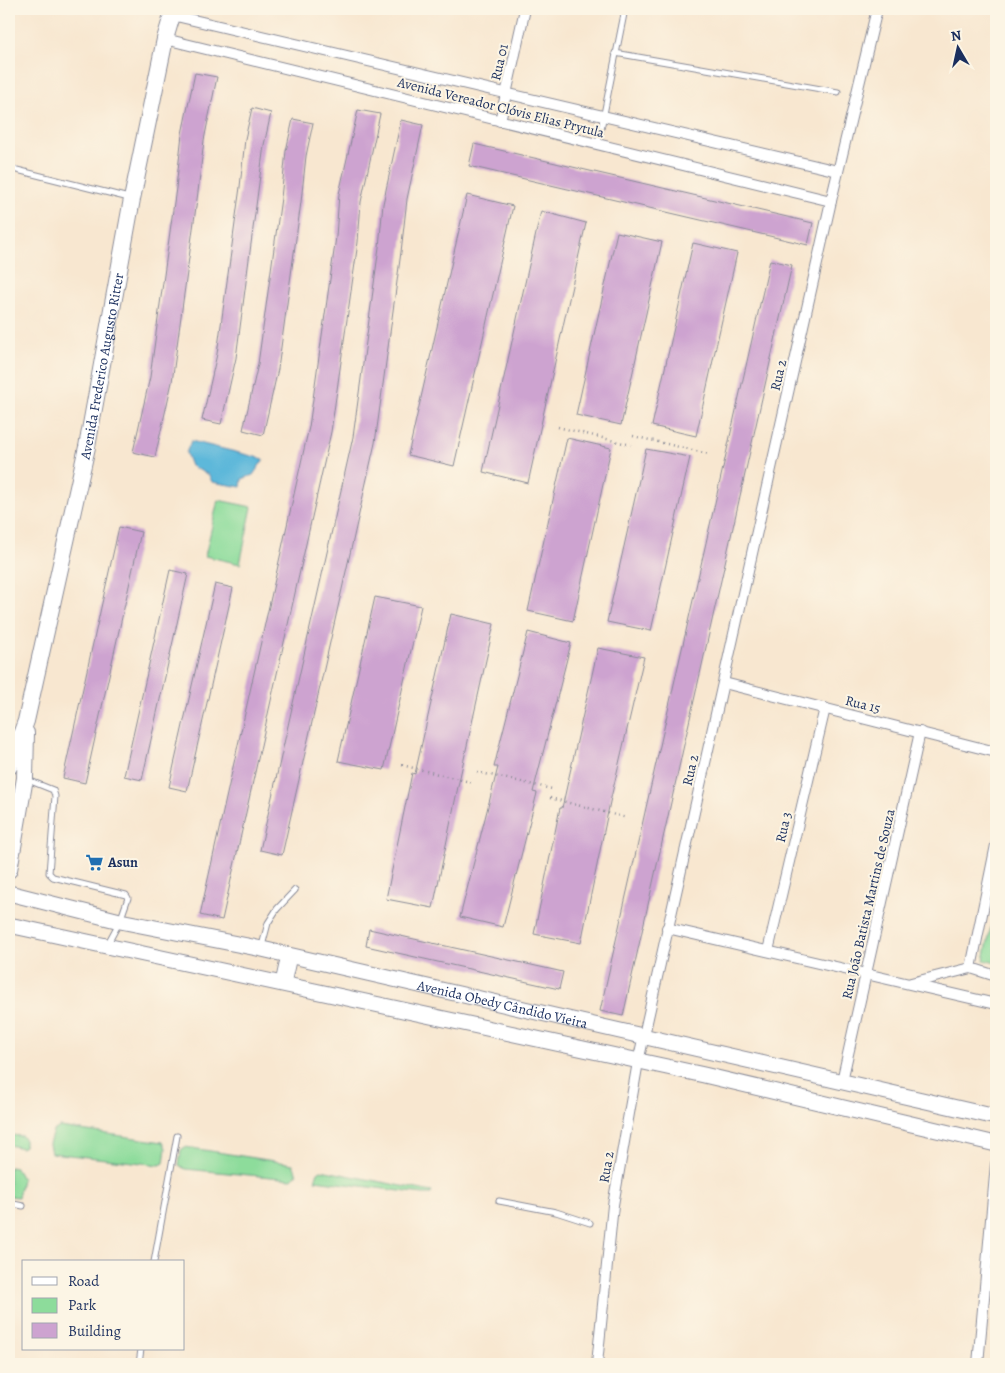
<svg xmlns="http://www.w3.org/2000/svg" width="1005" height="1373" font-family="Alegreya,serif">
<rect width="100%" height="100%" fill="#fcf5e5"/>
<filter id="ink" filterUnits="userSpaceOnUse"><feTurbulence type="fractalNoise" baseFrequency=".02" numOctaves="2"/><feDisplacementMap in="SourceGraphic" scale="10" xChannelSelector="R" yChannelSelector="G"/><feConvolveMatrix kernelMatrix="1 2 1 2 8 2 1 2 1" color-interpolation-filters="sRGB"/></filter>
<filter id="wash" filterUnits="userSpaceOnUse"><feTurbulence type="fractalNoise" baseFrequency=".0096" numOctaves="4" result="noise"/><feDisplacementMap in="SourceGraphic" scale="20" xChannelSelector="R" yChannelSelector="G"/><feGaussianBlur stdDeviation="1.12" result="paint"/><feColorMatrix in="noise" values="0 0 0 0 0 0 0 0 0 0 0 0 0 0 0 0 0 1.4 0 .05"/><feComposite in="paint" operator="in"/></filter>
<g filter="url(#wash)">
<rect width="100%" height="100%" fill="#f8e7d0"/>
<g fill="#8ddc9b" stroke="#54867c">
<path d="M218 500 252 507 240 564 205 556Z"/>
<path d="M996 903V963L984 960Z"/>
<path d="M60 1127 163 1142 166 1148 164 1163 160 1165 51 1153 49 1144 53 1131Z"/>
<path d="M9 1135 22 1136 25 1140V1145L22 1148 9 1145Z"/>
<path d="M185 1147 293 1164 297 1174 292 1179 185 1169 179 1165 181 1150Z"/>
<path d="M9 1167 16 1168 22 1179 18 1197 9 1196Z"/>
<path d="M321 1170 432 1192 431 1194H423L315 1180 318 1172Z"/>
</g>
<path fill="#5db8da" stroke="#3c749c" d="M191 441 264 459 253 475 242 479 241 487 212 482 209 475 191 466 186 453Z"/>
<g id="blocks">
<g fill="#cda3d0">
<path d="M195 73 217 77 204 140 198 192 172 382 155 457 133 452 150 377 176 188 182 134Z"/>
<path d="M252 108 271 113 264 145 236 358 221 424 202 420 217 354 240 187 245 139Z"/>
<path d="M358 110 380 114 361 202 358 242 331 432 222 920 200 915 309 427 336 237 339 194Z"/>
<path d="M293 119 313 123 306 156 301 202 278 369 263 435 243 430 258 364 281 198 286 151Z"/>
<path d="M401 120 423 125 407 199 401 252 375 443 282 855 260 850 353 437 379 247 383 204Z"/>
<path d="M474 144 813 223 808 245 469 166Z"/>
<path d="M467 195 513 206 454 466 408 455Z"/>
<path d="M541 211 586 223 528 483 483 472Z"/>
<path d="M617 232 662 242 621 425 576 415Z"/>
<path d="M693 243 737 253 696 436 652 426Z"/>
<path d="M770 260 792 265 623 1016 600 1011Z"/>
<path d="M567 438 611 448 573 621 528 611Z"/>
<path d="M646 449 690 457 651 631 607 622Z"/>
<path d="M119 527 141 532 85 783 63 778Z"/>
<path d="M170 570 188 574 142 780 124 776Z"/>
<path d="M215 584 233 588 187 791 169 787Z"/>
<path d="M375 597 421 606 384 770 338 761Z"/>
<path d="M451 614 494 624 460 777 433 908 386 899 412 773 415 774Z"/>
<path d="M528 632 571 643 533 792 537 793 503 927 460 917 498 767H494Z"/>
<path d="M598 648 644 657 610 802 581 943 534 934 560 808H562Z"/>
<path d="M369 929 563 972 559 989 366 946Z"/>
</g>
</g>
</g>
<g filter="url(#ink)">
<use href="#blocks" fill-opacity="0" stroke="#8a8b97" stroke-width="1"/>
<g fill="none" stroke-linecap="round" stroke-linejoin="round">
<defs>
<g id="service">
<path d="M615 53 838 92"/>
<path d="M598 144 625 9"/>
<path d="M9 168 129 198"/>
<path d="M28 780 53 790 55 796 49 873 53 877 126 895 128 898 120 921 107 945"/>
<path d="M262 946 268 923 277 909 295 890"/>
<path d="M499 1201 556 1212 590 1223"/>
<path d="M9 1203 23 1206"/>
<path d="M154 1262 177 1136"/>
<path d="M139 1364 141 1349"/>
</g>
<g id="minor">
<path d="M172 15 838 171"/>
<path d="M165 39 831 201"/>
<path d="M500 121 525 9"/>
<path d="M724 683 996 752"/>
<path d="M667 928 996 1004"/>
<path d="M768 951 825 708"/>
<path d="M971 968 996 845"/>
<path d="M911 983 971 968 996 976"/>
<path d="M842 1081 920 732"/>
<path d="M597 1364 613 1205 638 1062 831 201 877 9"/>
<path d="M978 1364 996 1164"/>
</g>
<g id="secondary">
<path id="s1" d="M9 893 120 921 262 949 996 1117"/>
<path d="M9 925 704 1075 996 1144"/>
<path d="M283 983 289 956"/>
</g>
<g id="primary">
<path id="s2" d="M9 767 26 721 87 447 132 199 165 39 174 9"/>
<path d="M9 870 25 778 26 733"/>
</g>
</defs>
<use href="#service" stroke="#8a8b97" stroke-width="7"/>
<use href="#minor" stroke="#8a8b97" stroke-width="12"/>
<use href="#secondary" stroke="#8a8b97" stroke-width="17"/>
<use href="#primary" stroke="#8a8b97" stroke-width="18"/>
<g stroke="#8a8b97" stroke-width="2.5" stroke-dasharray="1 4" stroke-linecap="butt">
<path d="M558 427 631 445"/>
<path d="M633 436 709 454"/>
<path d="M402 765 474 783"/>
<path d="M477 772 552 789"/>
<path d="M550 798 627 818"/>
</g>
<use href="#service" stroke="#fff" stroke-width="5"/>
<use href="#minor" stroke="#fff" stroke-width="10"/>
<use href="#secondary" stroke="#fff" stroke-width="15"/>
<use href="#primary" stroke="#fff" stroke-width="16"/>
</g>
</g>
<defs>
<symbol id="supermarket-bare" viewBox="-9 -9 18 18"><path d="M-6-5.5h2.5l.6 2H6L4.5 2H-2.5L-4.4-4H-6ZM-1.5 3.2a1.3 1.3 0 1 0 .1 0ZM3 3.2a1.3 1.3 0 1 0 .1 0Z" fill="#1f6fb2" stroke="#fcf5e5" stroke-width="2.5" paint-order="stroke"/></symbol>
</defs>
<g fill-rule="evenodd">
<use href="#supermarket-bare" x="82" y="850" width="25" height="25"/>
</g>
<g text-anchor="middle" stroke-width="4" stroke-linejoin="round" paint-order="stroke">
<g font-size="14" fill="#1b2f5e" stroke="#fcf5e5">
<text transform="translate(499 62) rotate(-77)" y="5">Rua 01</text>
<text transform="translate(501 107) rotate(14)" y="5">Avenida Vereador Clóvis Elias Prytula</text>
<text dy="5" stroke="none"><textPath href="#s2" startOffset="412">Avenida Frederico Augusto Ritter</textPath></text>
<text transform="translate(778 375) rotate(-77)" y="5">Rua 2</text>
<text transform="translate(863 704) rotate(14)" y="5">Rua 15</text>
<text transform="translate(690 770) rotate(-77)" y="5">Rua 2</text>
<text transform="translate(783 827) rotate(-77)" y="5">Rua 3</text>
<text transform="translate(868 904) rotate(-77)" y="5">Rua João Batista Martins de Souza</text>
<text dy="5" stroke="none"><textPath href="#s1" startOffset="506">Avenida Obedy Cândido Vieira</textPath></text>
<text transform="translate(606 1167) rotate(-80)" y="5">Rua 2</text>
</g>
<g font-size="14" font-weight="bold" fill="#1b2f5e" stroke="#fcf5e5" text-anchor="start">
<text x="108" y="867">Asun</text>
</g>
</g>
<rect width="1005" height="1373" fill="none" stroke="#fcf5e5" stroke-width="30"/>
<rect x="22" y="1260" width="162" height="90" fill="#fcf5e5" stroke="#a2a6af"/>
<rect x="32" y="1277" width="25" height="8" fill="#ffffff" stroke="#a2a6af"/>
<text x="68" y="1286" font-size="15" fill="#1b2f5e">Road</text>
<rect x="32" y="1298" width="25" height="15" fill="#8ddc9b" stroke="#a2a6af"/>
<text x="68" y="1310" font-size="15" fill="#1b2f5e">Park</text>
<rect x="32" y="1323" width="25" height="15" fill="#cda3d0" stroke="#a2a6af"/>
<text x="68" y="1336" font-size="15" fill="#1b2f5e">Building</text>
<g transform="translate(958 48) rotate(351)" stroke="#fcf5e5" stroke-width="4" paint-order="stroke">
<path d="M0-4L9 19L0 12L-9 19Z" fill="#1b2f5e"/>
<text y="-8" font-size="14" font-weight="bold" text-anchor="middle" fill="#1b2f5e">N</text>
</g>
</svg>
